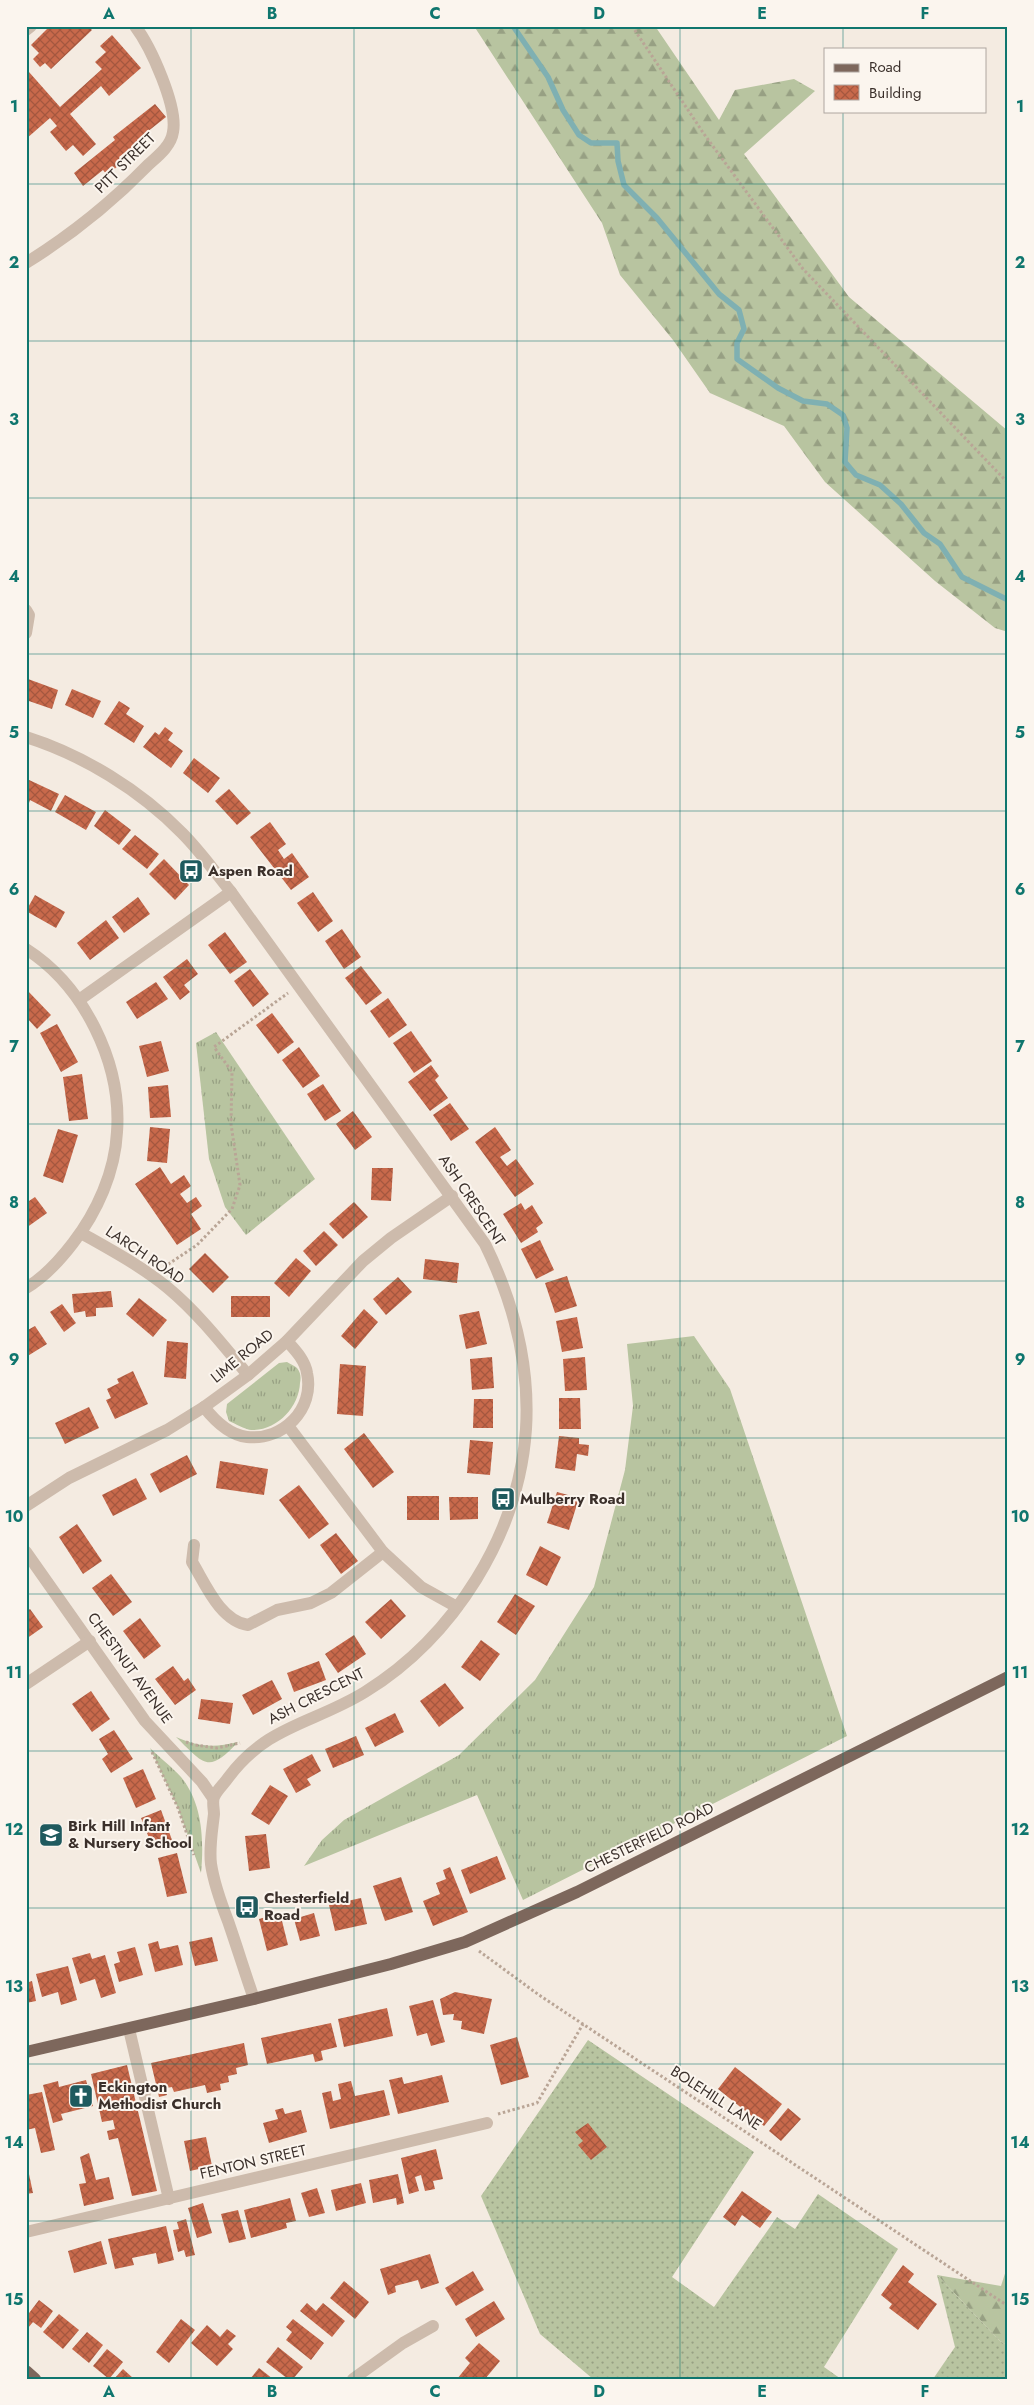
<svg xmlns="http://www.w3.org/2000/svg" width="1034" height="2405" font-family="Jost,sans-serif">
<defs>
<pattern id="grass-tufts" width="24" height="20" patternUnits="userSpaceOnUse" patternTransform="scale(1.25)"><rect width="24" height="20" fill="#b8c4a0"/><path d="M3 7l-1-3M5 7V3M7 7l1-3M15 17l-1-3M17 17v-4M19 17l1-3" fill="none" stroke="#97a083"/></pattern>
<pattern id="forest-firs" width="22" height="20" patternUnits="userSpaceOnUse" patternTransform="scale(1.25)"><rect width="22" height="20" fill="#b8c4a0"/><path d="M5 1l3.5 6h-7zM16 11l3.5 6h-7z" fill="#97a083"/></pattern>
<pattern id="garden-dots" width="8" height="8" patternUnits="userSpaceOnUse" patternTransform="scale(1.25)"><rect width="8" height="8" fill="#b8c4a0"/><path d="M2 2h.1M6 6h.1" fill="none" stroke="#97a083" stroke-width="1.8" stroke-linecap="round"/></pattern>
<pattern id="building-cross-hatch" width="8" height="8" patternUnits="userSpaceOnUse" patternTransform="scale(1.25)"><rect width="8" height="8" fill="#c8694b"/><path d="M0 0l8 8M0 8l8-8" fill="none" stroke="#a4573f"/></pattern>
</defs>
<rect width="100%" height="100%" fill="#f4ebe1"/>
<g fill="url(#grass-tufts)">
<path d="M216 1032 315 1179 246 1235 225 1207 209 1159 196 1043Z"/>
<path d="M694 1336 730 1389 847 1736 523 1900 477 1795 304 1866 322 1840 344 1820 459 1755 535 1680 594 1587 625 1470 633 1406 627 1344Z"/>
<path d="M287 1362C290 1364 295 1366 297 1368 301 1373 301 1378 300 1383 299 1407 277 1431 251 1430 244 1429 236 1424 229 1421L226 1412 227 1404 279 1363Z"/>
<path d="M176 1737C198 1747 214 1748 238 1742 208 1774 205 1765 176 1737Z"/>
<path d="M150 1748C160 1758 172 1767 181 1777 203 1804 204 1841 201 1873L178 1808Z"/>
</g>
<g fill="url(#forest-firs)">
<path d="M474 26H655L719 120 735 90 794 79 815 91 744 154 849 297 1008 431V632L995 628 935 581 825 482 784 426 710 393 673 340 620 275 602 223Z"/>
<path d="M1008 2264V2346L1000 2341 937 2275 1001 2286Z"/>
</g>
<g fill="url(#garden-dots)">
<path d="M588 2040 754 2152 672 2277 714 2307 777 2217 795 2229 818 2194 898 2249 824 2367 841 2379H593L540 2334 481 2196Z"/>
<path d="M937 2275 1000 2341 1008 2346V2379H933L955 2347Z"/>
</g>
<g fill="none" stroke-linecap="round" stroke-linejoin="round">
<path stroke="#7fb0b2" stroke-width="5.5" d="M513 26 548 77 563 110 579 135 591 143H617L618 161 624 185 657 218 719 294 739 310 744 329 737 343V359L778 388 803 401 827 404 843 415 847 428 845 462 856 475 880 485 901 504 924 533 940 544 962 577 1008 600"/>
</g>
<g fill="url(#building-cross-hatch)">
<path d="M50 26H88L92 30 51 69 45 63 40 67 33 59 39 53 31 45Z"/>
<path d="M112 35 141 68 109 96 101 86 70 114 96 144 83 156 73 145 66 151 50 132 57 126 50 118 26 139V74L29 72 60 107 102 69 95 62 106 52 100 46Z"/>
<path d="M155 104 166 117 137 140 141 146 132 154 128 150 119 157 123 162 107 175 103 170 83 186 74 173 115 140 113 137Z"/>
<path d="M28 679 58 690 52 709 26 700Z"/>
<path d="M72 689 101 701 93 718 65 705Z"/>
<path d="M119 701 130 708 126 714 144 726 134 743 104 724Z"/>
<path d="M165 727 173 733 168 740 183 751 171 768 143 747 155 732 159 735Z"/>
<path d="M194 758 220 778 208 793 183 773Z"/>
<path d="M27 779 59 794 51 811 30 800 28 806 26 805Z"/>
<path d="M229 789 251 813 237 825 215 801Z"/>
<path d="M65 795 96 812 86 830 55 812Z"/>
<path d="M105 810 131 830 119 845 94 826Z"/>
<path d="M270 822 286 844 278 850 284 859 292 853 309 877 291 890 250 837Z"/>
<path d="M135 835 159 854 147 869 122 849Z"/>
<path d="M164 859 189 885 175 900 149 874Z"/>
<path d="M313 892 333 921 318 932 297 903Z"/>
<path d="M35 895 65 912 56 928 26 911Z"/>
<path d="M138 897 150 914 124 933 112 917Z"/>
<path d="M106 920 119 938 90 960 77 943Z"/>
<path d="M342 929 361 957 344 969 325 941Z"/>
<path d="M225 932 247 962 230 974 208 945Z"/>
<path d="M187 959 198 974 184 985 190 992 180 1000 163 977Z"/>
<path d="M361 966 382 993 366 1005 345 978Z"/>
<path d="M250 969 269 994 253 1007 234 981Z"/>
<path d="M156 982 168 999 137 1019 126 1002Z"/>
<path d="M26 989 51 1015 37 1029 26 1017Z"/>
<path d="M388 998 407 1025 389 1038 370 1011Z"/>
<path d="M272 1013 294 1042 278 1054 256 1025Z"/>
<path d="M57 1024 78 1062 61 1072 40 1033Z"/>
<path d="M411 1031 432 1061 414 1073 393 1043Z"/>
<path d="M161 1041 169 1071 147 1077 139 1046Z"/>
<path d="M299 1047 320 1076 303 1088 282 1060Z"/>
<path d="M431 1065 439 1076 435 1080 448 1098 430 1111 408 1082Z"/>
<path d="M82 1074 88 1119 69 1121 63 1077Z"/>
<path d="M323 1084 341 1111 325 1121 307 1094Z"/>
<path d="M168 1085 171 1117 150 1118 148 1087Z"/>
<path d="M450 1103 469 1129 451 1141 433 1115Z"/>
<path d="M353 1111 372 1137 355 1150 336 1124Z"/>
<path d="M150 1127 170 1129 167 1163 147 1161Z"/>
<path d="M495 1127 511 1150 500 1157 507 1166 516 1159 534 1184 515 1197 475 1142Z"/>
<path d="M58 1129 78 1135 63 1183 43 1176Z"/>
<path d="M160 1167 171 1184 184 1175 191 1186 180 1194 187 1203 196 1197 202 1206 191 1214 201 1229 177 1245 135 1184Z"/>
<path d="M372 1168H393L391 1201 371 1200Z"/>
<path d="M35 1197 47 1213 26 1228V1203Z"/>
<path d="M354 1202 368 1217 343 1239 329 1224Z"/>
<path d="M521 1203 525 1210 532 1205 543 1223 536 1228 538 1232 521 1243 503 1214Z"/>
<path d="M324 1231 338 1245 316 1266 303 1251Z"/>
<path d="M540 1240 554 1270 536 1279 521 1249Z"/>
<path d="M205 1253 229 1277 213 1293 189 1269Z"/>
<path d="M296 1258 311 1271 289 1297 274 1283Z"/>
<path d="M425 1259 459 1263 457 1283 423 1279Z"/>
<path d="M567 1276 577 1306 555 1313 545 1283Z"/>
<path d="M398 1277 412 1292 386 1315 373 1299Z"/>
<path d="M111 1291 113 1307 96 1308V1316L86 1317 85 1311 74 1313 72 1294Z"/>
<rect x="231" y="1296" width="39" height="21"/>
<path d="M139 1298 167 1320 153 1337 126 1314Z"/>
<path d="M62 1304 76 1323 64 1332 50 1312Z"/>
<path d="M364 1309 378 1322 355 1349 341 1336Z"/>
<path d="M479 1311 487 1344 466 1349 459 1315Z"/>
<path d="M577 1317 583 1348 562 1352 556 1321Z"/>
<path d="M35 1326 47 1344 26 1357V1331Z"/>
<path d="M167 1341 188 1343 186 1379 164 1377Z"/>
<path d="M492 1357 494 1388 472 1390 470 1359Z"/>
<path d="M585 1357 587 1390 565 1391 563 1359Z"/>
<path d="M340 1364 366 1366 363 1416 337 1414Z"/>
<path d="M133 1371 148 1404 115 1419 106 1400 111 1398 107 1389 119 1383 117 1379Z"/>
<path d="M559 1398H580L581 1429H559Z"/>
<path d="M474 1399H493V1428H473Z"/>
<path d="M89 1407 99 1428 65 1444 55 1423Z"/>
<path d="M364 1433 394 1472 373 1488 344 1449Z"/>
<path d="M559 1436 579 1438V1444L589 1445 588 1456 577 1454 575 1471 555 1468Z"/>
<path d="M470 1440 493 1442 490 1475 467 1473Z"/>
<path d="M187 1455 197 1474 160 1493 150 1474Z"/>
<path d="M220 1461 268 1469 264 1495 216 1488Z"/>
<path d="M136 1478 147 1499 113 1516 102 1495Z"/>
<path d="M299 1485 329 1524 309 1539 279 1500Z"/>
<path d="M557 1492 579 1498 569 1530 547 1523Z"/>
<rect x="407" y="1496" width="32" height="24"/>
<path d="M449 1497H478V1519L450 1520Z"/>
<path d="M77 1524 102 1561 83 1574 59 1537Z"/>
<path d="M336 1533 358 1561 341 1574 320 1545Z"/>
<path d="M540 1546 561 1557 547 1586 526 1575Z"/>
<path d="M111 1574 132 1602 113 1616 92 1588Z"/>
<path d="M515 1594 535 1606 516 1635 497 1622Z"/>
<path d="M391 1599 406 1616 381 1639 365 1622Z"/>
<path d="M30 1609 43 1627 26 1639V1612Z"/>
<path d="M140 1618 161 1646 144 1659 123 1631Z"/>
<path d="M354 1635 366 1654 338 1673 325 1654Z"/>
<path d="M481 1640 500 1654 480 1681 461 1667Z"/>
<path d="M319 1661 326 1680 294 1692 287 1673Z"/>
<path d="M173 1666 184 1681 188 1678 196 1690 175 1705 155 1679Z"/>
<path d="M272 1680 282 1699 253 1715 242 1695Z"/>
<path d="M445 1683 464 1708 439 1727 420 1701Z"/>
<path d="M91 1691 110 1719 92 1732 72 1704Z"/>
<path d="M201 1699 233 1703 230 1724 198 1719Z"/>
<path d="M395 1713 404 1732 375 1747 365 1728Z"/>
<path d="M114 1730 133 1759 111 1773 102 1759 108 1754 99 1739Z"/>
<path d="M356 1736 364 1755 333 1768 325 1749Z"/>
<path d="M312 1754 321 1771 307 1779 311 1785 296 1793 283 1769Z"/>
<path d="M143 1769 156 1799 136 1808 123 1778Z"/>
<path d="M270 1785 288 1796 269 1825 251 1814Z"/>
<path d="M161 1810 172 1840 153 1848 141 1818Z"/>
<path d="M266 1834 270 1868 249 1871 245 1836Z"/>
<path d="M177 1853 187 1893 167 1897 158 1858Z"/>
<path d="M497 1856 506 1879 470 1894 461 1870Z"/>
<path d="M450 1867 468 1912 433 1926 423 1901 440 1894 436 1883 446 1879 443 1870Z"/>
<path d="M401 1877 413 1912 385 1921 373 1886Z"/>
<path d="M361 1898 367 1924 335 1931 329 1905Z"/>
<path d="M280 1913 288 1945 267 1951 259 1919Z"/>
<path d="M314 1913 320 1936 300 1941 294 1919Z"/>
<path d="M212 1937 218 1961 195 1966 189 1942Z"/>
<path d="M158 1941 160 1949 178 1945 183 1965 155 1972 148 1944Z"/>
<path d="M135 1947 143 1975 119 1982 114 1964 120 1962 117 1952Z"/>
<path d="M90 1953 92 1959 105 1955 116 1993 101 1998 95 1979 80 1984 72 1958Z"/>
<path d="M68 1966 77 2000 61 2005 58 1992 42 1997 36 1974Z"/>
<path d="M32 1981 36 2001 26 2003V1983Z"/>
<path d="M455 1992 492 1999 484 2034 461 2029 462 2021 453 2020 454 2014 443 2015 440 1999Z"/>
<path d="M433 2000 445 2042 431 2046 427 2033 417 2036 409 2006Z"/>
<path d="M387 2008 393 2036 344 2047 338 2019Z"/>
<path d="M331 2023 337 2047 321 2051 323 2060 315 2062 313 2054 267 2064 261 2038Z"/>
<path d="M517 2037 529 2077 501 2085 490 2045Z"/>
<path d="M244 2043 248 2065 236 2068 237 2074 228 2076 229 2082 220 2084 221 2090 207 2093 205 2085 174 2092 172 2087 166 2088 167 2095 159 2097 151 2063Z"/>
<path d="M127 2065 157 2191 132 2196 118 2138 109 2140 107 2131 115 2129 113 2120 102 2122 91 2074Z"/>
<path d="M735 2067 782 2104 764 2126 718 2089Z"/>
<path d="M442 2075 449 2102 398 2114 389 2080 402 2077 404 2084Z"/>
<path d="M86 2080 93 2106 61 2114 63 2120 53 2123 43 2085 58 2081 59 2087Z"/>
<path d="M351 2081 355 2096 384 2090 390 2115 330 2129 322 2093 331 2091 333 2101 341 2099 338 2084Z"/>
<path d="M42 2092 55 2150 41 2153 35 2128 26 2130V2095Z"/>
<path d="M283 2108 285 2114 301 2110 307 2132 269 2143 263 2123 278 2119 275 2110Z"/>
<path d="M788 2108 801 2119 781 2141 769 2131Z"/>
<path d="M588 2123 607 2147 591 2160 578 2145 583 2141 575 2132Z"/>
<path d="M206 2137 212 2166 190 2171 184 2141Z"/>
<path d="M436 2149 443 2179 433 2181 435 2189 425 2191 421 2175 415 2177 419 2191 409 2194 401 2158Z"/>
<path d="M89 2153 96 2180 109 2177 114 2199 84 2206 79 2184 86 2183 80 2157Z"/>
<path d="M29 2174 33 2193 26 2194V2175Z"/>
<path d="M398 2174 404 2203 397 2205 396 2198 373 2203 369 2180Z"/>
<path d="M361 2183 366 2203 336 2211 331 2190Z"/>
<path d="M317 2188 325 2213 309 2217 301 2193Z"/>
<path d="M742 2191 772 2212 760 2228 742 2215 735 2226 723 2217Z"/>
<path d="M290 2198 296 2221 286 2223 287 2228 251 2238 244 2210Z"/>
<path d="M203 2203 212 2233 197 2238 188 2208Z"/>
<path d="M238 2210 246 2239 229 2243 221 2214Z"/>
<path d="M186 2219 195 2255 186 2257 184 2250 178 2252 173 2230 179 2229 177 2222Z"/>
<path d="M166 2226 174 2260 158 2264 156 2253 132 2258 134 2265 115 2269 108 2239Z"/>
<path d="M101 2241 107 2264 74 2273 68 2251Z"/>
<path d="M430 2254 439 2283 421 2289 418 2280 395 2286 396 2292 388 2295 380 2269Z"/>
<path d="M903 2265 914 2274 908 2282 937 2304 918 2330 889 2308 892 2304 881 2295Z"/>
<path d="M473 2271 484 2290 456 2306 445 2288Z"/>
<path d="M344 2281 369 2302 355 2319 330 2298Z"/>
<path d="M39 2300 53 2311 41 2328 33 2322 28 2328 26 2327V2317Z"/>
<path d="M494 2301 505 2319 476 2337 465 2319Z"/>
<path d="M307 2303 316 2311 323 2303 345 2321 332 2337 300 2311Z"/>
<path d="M59 2314 79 2330 63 2349 43 2332Z"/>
<path d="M181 2319 195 2330 169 2363 156 2352Z"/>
<path d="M293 2319 324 2343 311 2360 286 2340 292 2332 286 2327Z"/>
<path d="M207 2325 220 2337 227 2329 236 2336 228 2344 233 2349 217 2366 191 2343Z"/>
<path d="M87 2332 103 2345 89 2363 72 2349Z"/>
<path d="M479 2343 500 2361 485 2379H457L470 2363 465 2358Z"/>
<path d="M278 2347 303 2367 293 2379H288L266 2362Z"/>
<path d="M107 2349 123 2362 109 2379 93 2366Z"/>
<path d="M259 2368 273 2379H250Z"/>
<path d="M123 2369 134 2379H114Z"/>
</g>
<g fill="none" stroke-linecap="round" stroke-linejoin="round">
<g stroke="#b9a596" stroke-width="3" stroke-dasharray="2.5 2.5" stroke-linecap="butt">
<path d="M632 26 704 134 803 269 1008 483"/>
<path d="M164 1267 197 1245 232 1209 240 1185 231 1124 232 1072 214 1047 288 993"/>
<path d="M186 1742 195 1745 217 1748 240 1743"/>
<path d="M152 1752 178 1808 194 1855"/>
<path d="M479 1951 539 1995 1008 2306"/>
<path d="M498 2114 537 2103 583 2024"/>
</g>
<g stroke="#cdbbac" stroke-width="12">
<path d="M26 30 31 26"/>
<path d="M26 263C71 235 111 203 148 165 158 156 171 146 173 132 178 107 151 47 135 26"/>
<path d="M26 610 29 615 26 633"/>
<path d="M26 737C83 755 140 790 182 833 200 851 215 872 231 892L485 1244C513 1301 530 1364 526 1429 519 1534 454 1637 365 1692 313 1724 267 1725 228 1778 224 1784 217 1790 214 1797 212 1802 214 1809 214 1814 212 1832 209 1847 211 1864 214 1884 221 1903 228 1921 237 1947 245 1973 254 1999"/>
<path d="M26 949C84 986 122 1063 117 1132 115 1172 97 1212 73 1243 60 1260 45 1277 26 1288"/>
<path d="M79 1000 231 892"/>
<path d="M81 1233C111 1250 141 1266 168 1288 198 1313 223 1345 248 1375"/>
<path d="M204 1407C215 1421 229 1435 247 1437 283 1441 315 1409 307 1373 305 1360 295 1350 287 1341"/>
<path d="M289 1427 383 1552 421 1587 457 1607"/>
<path d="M26 1506 69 1478 167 1430 204 1407 248 1375 287 1341 363 1261 391 1238 452 1196"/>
<path d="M194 1545 192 1562C205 1583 220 1621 248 1625L277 1610 311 1603 331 1593 383 1552"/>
<path d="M26 1552 145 1721 202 1782 213 1798"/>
<path d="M26 1684 90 1641"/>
<path d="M129 2029 169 2199"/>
<path d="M26 2232 487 2123"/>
<path d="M353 2379 403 2343 433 2326"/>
</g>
<g stroke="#7d675c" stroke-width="12">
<path d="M26 2052 254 1999 391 1964 465 1942 577 1892 1008 1677"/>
<path d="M26 2371 35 2379"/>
</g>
</g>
<path fill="none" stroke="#0f766e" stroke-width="1" stroke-opacity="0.55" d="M191 26V2379M354 26V2379M517 26V2379M680 26V2379M843 26V49M843 111V2379M26 184H1008M26 341H1008M26 498H1008M26 654H1008M26 811H1008M26 968H1008M26 1124H1008M26 1281H1008M26 1438H1008M26 1594H1008M26 1751H1008M26 1908H1008M26 2064H1008M26 2221H1008"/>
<defs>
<symbol id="bus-square" viewBox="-11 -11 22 22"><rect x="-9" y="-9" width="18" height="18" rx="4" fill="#1f5a5e" stroke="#fbf5ee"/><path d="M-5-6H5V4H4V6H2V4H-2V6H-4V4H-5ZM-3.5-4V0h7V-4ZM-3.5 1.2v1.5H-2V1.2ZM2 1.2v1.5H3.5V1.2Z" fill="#fff"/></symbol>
<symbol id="school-square" viewBox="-11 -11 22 22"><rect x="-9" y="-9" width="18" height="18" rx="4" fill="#1f5a5e" stroke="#fbf5ee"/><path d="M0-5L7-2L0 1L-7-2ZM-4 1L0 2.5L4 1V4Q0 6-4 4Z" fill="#fff"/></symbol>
<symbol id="church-square" viewBox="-11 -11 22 22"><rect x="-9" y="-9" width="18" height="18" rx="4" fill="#1f5a5e" stroke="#fbf5ee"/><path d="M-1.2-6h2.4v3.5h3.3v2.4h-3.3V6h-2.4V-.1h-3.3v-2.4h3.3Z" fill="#fff"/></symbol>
</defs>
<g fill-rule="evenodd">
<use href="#bus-square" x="177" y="857" width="28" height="28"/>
<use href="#bus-square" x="489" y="1485" width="28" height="28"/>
<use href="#school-square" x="37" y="1821" width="28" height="28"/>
<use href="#bus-square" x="233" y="1893" width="28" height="28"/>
<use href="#church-square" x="67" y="2082" width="28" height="28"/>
</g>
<g text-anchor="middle" stroke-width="4" stroke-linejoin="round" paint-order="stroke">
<g font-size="15" fill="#3b302b" stroke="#fbf5ee">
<text transform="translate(125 163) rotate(-45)" y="5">PITT STREET</text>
<text transform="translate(472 1200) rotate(56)" y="5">ASH CRESCENT</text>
<text transform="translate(145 1255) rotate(34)" y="5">LARCH ROAD</text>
<text transform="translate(242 1356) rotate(-39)" y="5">LIME ROAD</text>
<text transform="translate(130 1668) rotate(54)" y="5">CHESTNUT AVENUE</text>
<text transform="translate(316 1696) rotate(-27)" y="5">ASH CRESCENT</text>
<text transform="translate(649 1838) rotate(-26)" y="5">CHESTERFIELD ROAD</text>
<text transform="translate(716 2098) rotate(33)" y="5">BOLEHILL LANE</text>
<text transform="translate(253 2162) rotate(-13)" y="5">FENTON STREET</text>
</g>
<g font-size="15" font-weight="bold" fill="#3b302b" stroke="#fbf5ee" text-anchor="start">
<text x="208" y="876">Aspen Road</text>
<text x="520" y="1504">Mulberry Road</text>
<text x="68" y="1831">Birk Hill Infant<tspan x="68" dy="17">&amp; Nursery School</tspan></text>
<text x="264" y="1903">Chesterfield<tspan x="264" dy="17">Road</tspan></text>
<text x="98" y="2092">Eckington<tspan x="98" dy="17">Methodist Church</tspan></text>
</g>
</g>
<rect width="1034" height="2405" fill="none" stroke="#fbf5ee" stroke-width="55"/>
<rect x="824" y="48" width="162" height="65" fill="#fbf5ee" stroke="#aea6a0"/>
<rect x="834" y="64" width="25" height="8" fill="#7d675c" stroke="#aea6a0"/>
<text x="869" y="72" font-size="15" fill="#3b302b">Road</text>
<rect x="834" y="85" width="25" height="15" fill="url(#building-cross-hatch)" stroke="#aea6a0"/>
<text x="869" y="98" font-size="15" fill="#3b302b">Building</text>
<rect x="28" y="28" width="978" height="2350" fill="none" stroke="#0f766e" stroke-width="2"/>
<g font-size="16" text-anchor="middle" font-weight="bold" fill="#0f766e">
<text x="109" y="19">A</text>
<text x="272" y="19">B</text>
<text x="435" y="19">C</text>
<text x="599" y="19">D</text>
<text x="762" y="19">E</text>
<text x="925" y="19">F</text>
<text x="14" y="112">1</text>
<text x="1020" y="112">1</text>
<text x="14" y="268">2</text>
<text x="1020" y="268">2</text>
<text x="14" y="425">3</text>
<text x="1020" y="425">3</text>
<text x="14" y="582">4</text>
<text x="1020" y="582">4</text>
<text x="14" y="738">5</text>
<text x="1020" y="738">5</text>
<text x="14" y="895">6</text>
<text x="1020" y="895">6</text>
<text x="14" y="1052">7</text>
<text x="1020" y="1052">7</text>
<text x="14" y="1208">8</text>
<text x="1020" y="1208">8</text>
<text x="14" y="1365">9</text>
<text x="1020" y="1365">9</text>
<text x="14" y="1522">10</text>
<text x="1020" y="1522">10</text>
<text x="14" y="1678">11</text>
<text x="1020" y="1678">11</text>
<text x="14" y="1835">12</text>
<text x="1020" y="1835">12</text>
<text x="14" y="1992">13</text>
<text x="1020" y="1992">13</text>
<text x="14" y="2148">14</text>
<text x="1020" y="2148">14</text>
<text x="14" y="2305">15</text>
<text x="1020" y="2305">15</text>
<text x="109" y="2397">A</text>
<text x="272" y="2397">B</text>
<text x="435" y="2397">C</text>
<text x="599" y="2397">D</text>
<text x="762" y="2397">E</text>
<text x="925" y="2397">F</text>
</g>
</svg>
